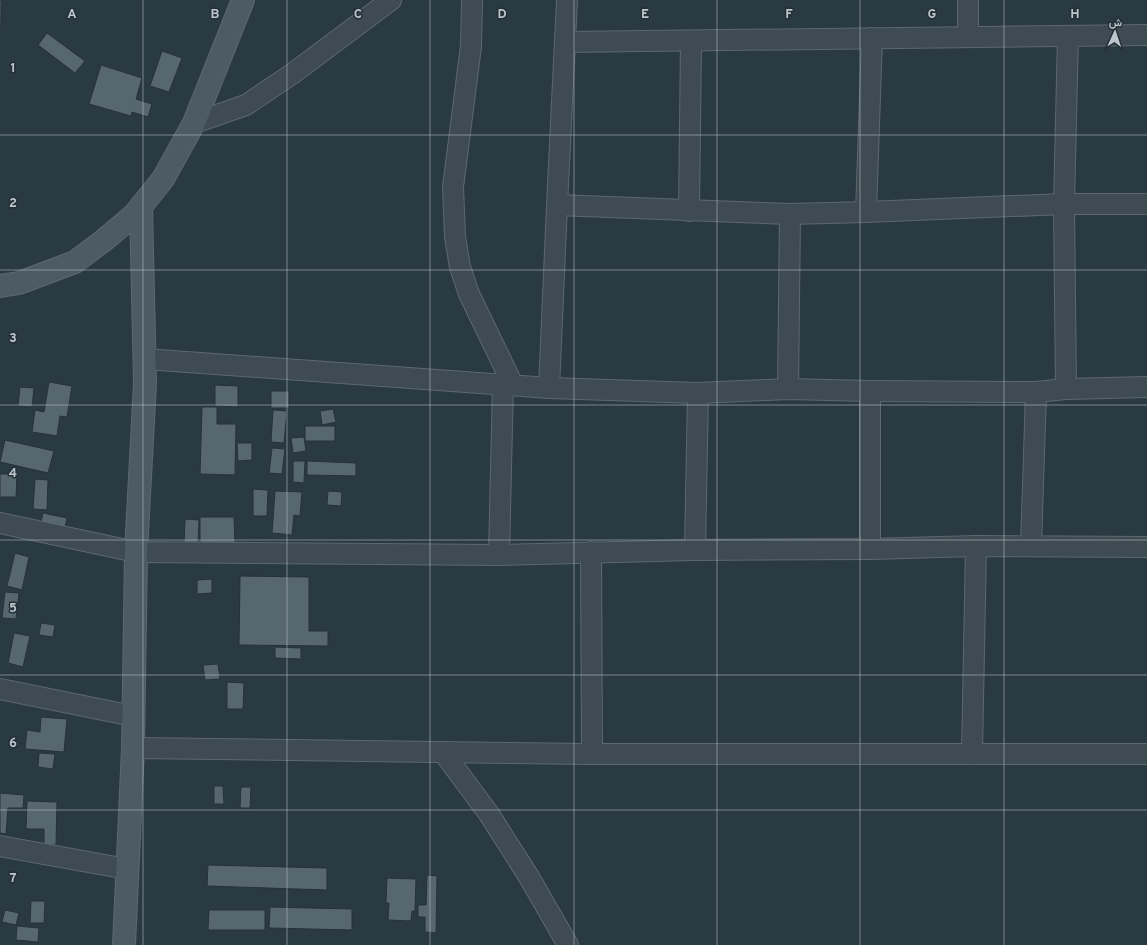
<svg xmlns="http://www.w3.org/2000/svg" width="1147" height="945" font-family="Overpass,Vazirmatn,sans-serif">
<rect width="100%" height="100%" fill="#2a3a42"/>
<g fill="#56676e" stroke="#253239">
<path d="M0 0H2L1 28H0Z"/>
<path d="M47 33 85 61 75 73 38 45Z"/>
<path d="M162 51 182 58 169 92 150 86Z"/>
<path d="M101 65 142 78 136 99 152 104 148 117 132 112 131 116 89 104Z"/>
<path d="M49 382 72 386 67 417 60 416 57 436 32 432 35 410 44 412Z"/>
<path d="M215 385 238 386V407L215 406Z"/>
<path d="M20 387 34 388 32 407 18 406Z"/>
<rect x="271" y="391" width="18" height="17"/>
<path d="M202 407H217V424H236L235 475 200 474Z"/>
<path d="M333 409 336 422 322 425 320 411Z"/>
<path d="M273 410 287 411 284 443 271 442Z"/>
<rect x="305" y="426" width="30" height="15"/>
<path d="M304 437 306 451 293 453 291 438Z"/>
<path d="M5 440 54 451 48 473 0 462Z"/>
<path d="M237 443H252V460L238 461Z"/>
<path d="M272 448 285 449 282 474 269 473Z"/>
<path d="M293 461H305L304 483 293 482Z"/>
<path d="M307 461 356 463V476L307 475Z"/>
<path d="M0 474H17L16 497H0Z"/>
<path d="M35 479 48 480 47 510 33 509Z"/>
<path d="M253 489 268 490 267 516H253Z"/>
<path d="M275 491 302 492 300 516 294 515 292 535 272 533Z"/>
<path d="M328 491 342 492 341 506 327 505Z"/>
<path d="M43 513 67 518 64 532 40 527Z"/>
<path d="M200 517H234L235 543H200Z"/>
<path d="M185 519 199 520 198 544H184Z"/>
<path d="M15 553 29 557 22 590 7 586Z"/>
<path d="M240 576 309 577V631H328V646L239 645Z"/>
<path d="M212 579V593L197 594V580Z"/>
<path d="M5 592 19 593 16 619 2 618Z"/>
<path d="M41 623 55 625 53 637 39 635Z"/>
<path d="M14 633 30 636 23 667 8 663Z"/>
<path d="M275 647 301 648V659L275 658Z"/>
<path d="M218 664 220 679 205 680 203 665Z"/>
<path d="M227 682 244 683 243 709H227Z"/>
<path d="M41 717 67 719 64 752 25 749 27 730 40 732Z"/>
<path d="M39 753 55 754 53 769 38 767Z"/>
<path d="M214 786H223L224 804H214Z"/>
<path d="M241 787H251L250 808H240Z"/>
<path d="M0 793 24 795 23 808H8L6 834 0 833Z"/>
<path d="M27 801 57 802 56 845H44V829H26Z"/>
<path d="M208 865 327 868V890L207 886Z"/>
<path d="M427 875 437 876 436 933 425 932V917H418V905H426Z"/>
<path d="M387 878 416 879 415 911H412L411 921 388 920 389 903H386Z"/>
<path d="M31 901H45L44 923H30Z"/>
<path d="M270 907 352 909V930L269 928Z"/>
<path d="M5 910 19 913 16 925 2 922Z"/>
<path d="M209 910H265V930H208Z"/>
<path d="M17 926 39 928 38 942 16 940Z"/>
</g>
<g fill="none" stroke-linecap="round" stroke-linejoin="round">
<defs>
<g id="street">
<path d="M472 0 471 46 453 187 455 237 460 267 469 294 513 385"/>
<path d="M968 37V0"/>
<path d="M565 42 1147 35"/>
<path d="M194 123 246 105 292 74 391 0"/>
<path d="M557 205 790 214 866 212 1064 204H1147"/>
<path d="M689 211 691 41"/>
<path d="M866 212 872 38"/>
<path d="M145 359 549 388 698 393 788 389 870 391 1036 392 1066 389 1147 387"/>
<path d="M549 388 557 205 567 0"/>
<path d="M788 389 790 214"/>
<path d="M1066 389 1064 204 1068 36"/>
<path d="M870 391V549"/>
<path d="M0 523 136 552 499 555 695 550 870 549 976 546 1147 547"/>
<path d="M1031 546 1036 392"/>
<path d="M695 550 698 393"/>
<path d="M591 552 592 754"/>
<path d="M499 555 503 384"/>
<path d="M0 689 133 716"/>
<path d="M133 748 592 754H1147"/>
<path d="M443 752 489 814 529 877 568 945"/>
<path d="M972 754 976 546"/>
<path d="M0 846 127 869"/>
</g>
<g id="secondary">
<path d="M0 286 19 283 75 262 103 241 134 215 163 179 194 123 243 0"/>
<path d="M124 945 133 748 136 552 145 383 141 206"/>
</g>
</defs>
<use href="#street" stroke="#5d686f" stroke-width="22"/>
<use href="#secondary" stroke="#5d686f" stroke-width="24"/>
<use href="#street" stroke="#3e4b52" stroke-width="20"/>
<use href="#secondary" stroke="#4d5b64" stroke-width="22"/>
</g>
<path fill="none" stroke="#bcc5cb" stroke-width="1" stroke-opacity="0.55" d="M143 0V945M287 0V945M430 0V945M574 0V945M717 0V945M860 0V945M1004 0V945M0 135H1147M0 270H1147M0 405H1147M0 540H1147M0 675H1147M0 810H1147"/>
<g font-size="13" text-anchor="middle" font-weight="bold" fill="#bcc5cb" stroke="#233037" stroke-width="3" stroke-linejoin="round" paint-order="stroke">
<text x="72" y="18">A</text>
<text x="215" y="18">B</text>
<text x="358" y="18">C</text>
<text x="502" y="18">D</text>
<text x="645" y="18">E</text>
<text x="789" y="18">F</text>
<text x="932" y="18">G</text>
<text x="1075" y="18">H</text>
<text x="13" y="72">1</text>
<text x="13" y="207">2</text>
<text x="13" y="342">3</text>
<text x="13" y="477">4</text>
<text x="13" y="612">5</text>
<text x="13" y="747">6</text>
<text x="13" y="882">7</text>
</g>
<g transform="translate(1115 32) rotate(3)" stroke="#233037" stroke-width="3" paint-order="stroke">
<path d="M0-3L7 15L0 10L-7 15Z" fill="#bcc5cb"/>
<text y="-6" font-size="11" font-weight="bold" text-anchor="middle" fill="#bcc5cb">ش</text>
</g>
</svg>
